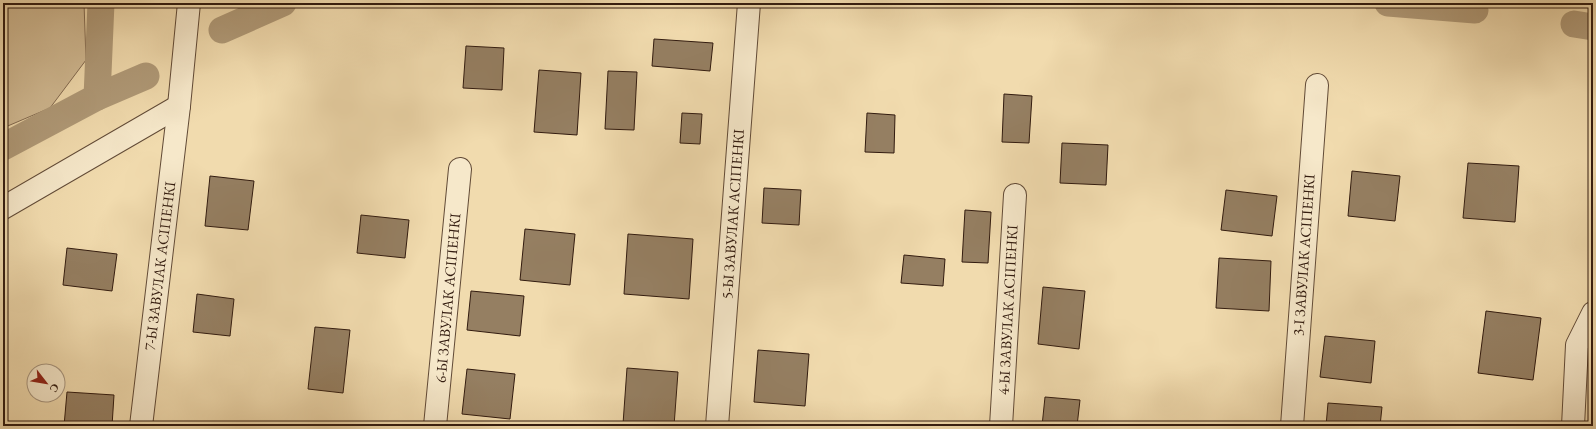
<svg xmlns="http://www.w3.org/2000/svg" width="1596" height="429" font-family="'EB Garamond',serif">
<rect width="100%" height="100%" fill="#f1dbae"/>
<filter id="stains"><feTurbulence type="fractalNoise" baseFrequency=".005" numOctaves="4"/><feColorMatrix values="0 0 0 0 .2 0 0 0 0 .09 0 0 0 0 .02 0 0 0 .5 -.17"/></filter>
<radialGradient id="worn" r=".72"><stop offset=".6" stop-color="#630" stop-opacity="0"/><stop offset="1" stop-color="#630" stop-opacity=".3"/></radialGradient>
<path fill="#d1ba93" stroke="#826a51" d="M3 3H84L86 60 50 108 3 128Z"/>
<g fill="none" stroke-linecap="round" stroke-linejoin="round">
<g stroke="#b09a78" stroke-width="27">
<path d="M1388 3 1475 10"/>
<path d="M1574 24 1593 27"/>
<path d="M222 30 283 3"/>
<path d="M97 97 146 76"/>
<path d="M3 147 97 97 101 3"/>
</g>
</g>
<g fill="#957f62" stroke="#321b0f">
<path d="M654 39 713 43 710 71 652 66Z"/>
<path d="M466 46 504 48 502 90 463 88Z"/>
<path d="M539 70 581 73 577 135 534 132Z"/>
<path d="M608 71 637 72 634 130 605 129Z"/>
<path d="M1004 94 1032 96 1029 143 1002 142Z"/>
<path d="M682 113 702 114 700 144 680 143Z"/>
<path d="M867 113 895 115 894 153 865 152Z"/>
<path d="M1062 143 1108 145 1106 185 1060 183Z"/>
<path d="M1468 163 1519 166 1515 222 1463 218Z"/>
<path d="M1352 171 1400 176 1395 221 1348 216Z"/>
<path d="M210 176 254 181 248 230 205 226Z"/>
<path d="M764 188 801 190 799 225 762 223Z"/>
<path d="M1226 190 1277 196 1272 236 1221 230Z"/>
<path d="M965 210 991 212 988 263 962 262Z"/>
<path d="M361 215 409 220 405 258 357 253Z"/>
<path d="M525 229 575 234 570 285 520 280Z"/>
<path d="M628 234 693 239 689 299 624 294Z"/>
<path d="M67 248 117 254 112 291 63 285Z"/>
<path d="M904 255 945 259 943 286 901 283Z"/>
<path d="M1219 258 1271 261 1269 311 1216 308Z"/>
<path d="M1043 287 1085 291 1079 349 1038 344Z"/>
<path d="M471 291 524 296 520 336 467 330Z"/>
<path d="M197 294 234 299 230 336 193 332Z"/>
<path d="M1486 311 1541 318 1533 380 1478 373Z"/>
<path d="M315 327 350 330 343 393 308 389Z"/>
<path d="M1325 336 1375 341 1371 383 1320 377Z"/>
<path d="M758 350 809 354 805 406 754 402Z"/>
<path d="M627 368 678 372 674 426 623 424Z"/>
<path d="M467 369 515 374 510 419 462 414Z"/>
<path d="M67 392 114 395 112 426H64Z"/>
<path d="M1045 397 1080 400 1077 426H1042Z"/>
<path d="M1328 403 1382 407 1380 426H1326Z"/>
</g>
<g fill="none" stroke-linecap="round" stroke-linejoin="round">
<defs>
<g id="minor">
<path d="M3 208 179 106"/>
<path d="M141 426 179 106 189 3"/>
<path d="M435 426 460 169"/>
<path d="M717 426 749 3"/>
<path d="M1001 426 1015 195"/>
<path d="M1292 426 1317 85"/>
<path d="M1573 426 1577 345 1593 313"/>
</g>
</defs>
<use href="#minor" stroke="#624b37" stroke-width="24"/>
<use href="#minor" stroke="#f6e8ca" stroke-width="22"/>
</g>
<g text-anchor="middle" stroke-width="3" stroke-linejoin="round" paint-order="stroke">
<g font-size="15" fill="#321b0f" stroke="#f6e8ca">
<text transform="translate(733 214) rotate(-86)" y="5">5-Ы ЗАВУЛАК АСІПЕНКІ</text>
<text transform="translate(1304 255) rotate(-86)" y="5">3-І ЗАВУЛАК АСІПЕНКІ</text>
<text transform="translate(160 266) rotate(-83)" y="5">7-Ы ЗАВУЛАК АСІПЕНКІ</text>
<text transform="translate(448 298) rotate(-85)" y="5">6-Ы ЗАВУЛАК АСІПЕНКІ</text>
<text transform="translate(1008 310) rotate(-87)" y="5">4-Ы ЗАВУЛАК АСІПЕНКІ</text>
</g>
</g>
<rect width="1596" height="429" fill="none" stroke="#f1dbae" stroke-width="16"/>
<rect x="4" y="4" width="1588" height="421" fill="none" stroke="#321b0f" stroke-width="2"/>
<rect x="8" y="8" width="1580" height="413" fill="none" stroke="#321b0f"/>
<g transform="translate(46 383) rotate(121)"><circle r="19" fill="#f6e8ca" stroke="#a8967f"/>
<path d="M0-3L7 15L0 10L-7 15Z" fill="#8f2418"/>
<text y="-6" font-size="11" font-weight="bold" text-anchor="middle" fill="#321b0f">С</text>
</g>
<rect width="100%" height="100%" filter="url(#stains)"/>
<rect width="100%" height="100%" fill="url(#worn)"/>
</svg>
